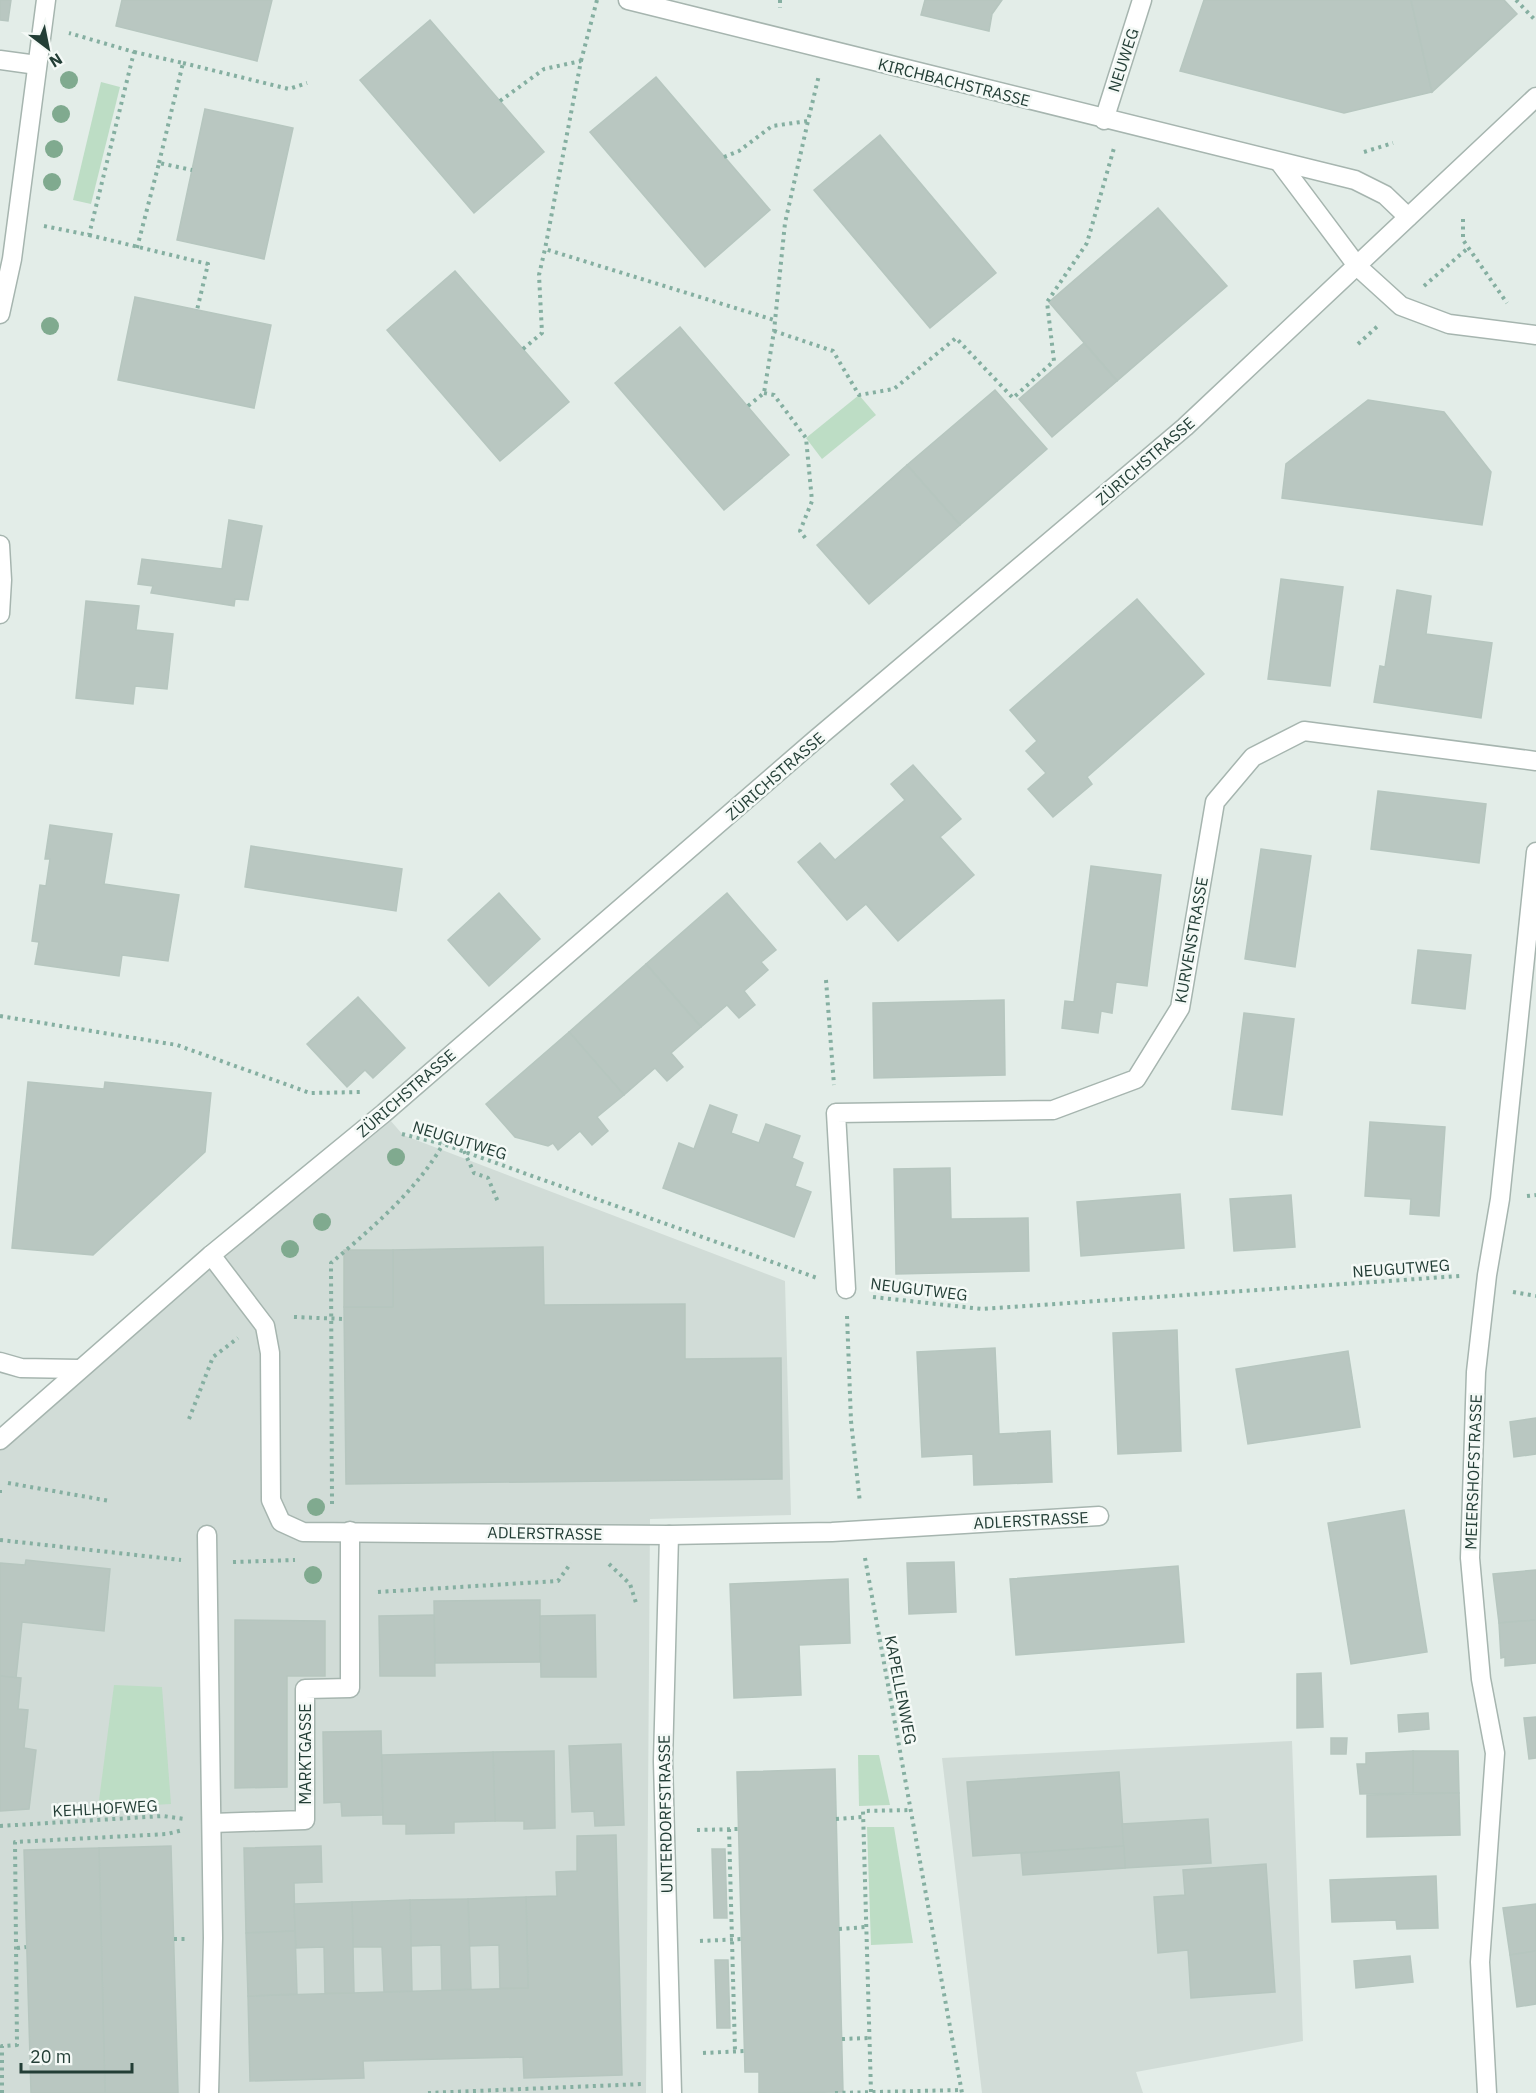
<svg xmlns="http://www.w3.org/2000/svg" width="1536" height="2093" font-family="'IBM Plex Sans',sans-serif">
<rect width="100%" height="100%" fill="#e3ede8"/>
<g fill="#d1dcd7">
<path d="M384 1113 403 1135 785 1281 791 1515 650 1519 646 2093H0V1440Z"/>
<path d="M1292 1741 1303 2041 1136 2072 1143 2093H982L942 1758Z"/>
</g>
<g fill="#bdddc5">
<path d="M101 82 120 87 91 204 73 200Z"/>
<path d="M859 395 876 415 822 459 806 438Z"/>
<path d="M114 1685 162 1687 171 1804 98 1808Z"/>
<path d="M858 1755H879L890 1805 859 1806Z"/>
<path d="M867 1827H894L913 1943 871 1945Z"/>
</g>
<g fill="#b9c7c1" stroke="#b6c6bf" stroke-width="1.5">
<path d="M0 0H11L8 21 0 20Z"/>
<path d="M122 0H272L257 61 116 26Z"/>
<path d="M925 0H1002L992 14 989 31 921 15Z"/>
<path d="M1204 0H1411L1432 92 1344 113 1180 71Z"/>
<path d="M1411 0H1504L1517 14 1432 92Z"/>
<path d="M430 20 544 152 474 213 360 80Z"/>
<path d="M656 77 770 210 705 267 590 132Z"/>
<path d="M205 109 293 128 264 259 177 240Z"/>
<path d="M880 135 996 273 930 328 814 190Z"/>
<path d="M1158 208 1227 286 1117 381 1049 302Z"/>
<path d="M455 271 569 402 500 461 387 330Z"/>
<path d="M135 297 271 325 254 408 118 380Z"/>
<path d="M680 327 789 455 724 510 615 383Z"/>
<path d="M1084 343 1117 381 1052 437 1019 399Z"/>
<path d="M995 390 1047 449 960 525 907 465Z"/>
<path d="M1368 400 1444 412 1491 472 1482 525 1282 498 1286 464Z"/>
<path d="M907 465 960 525 869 604 817 545Z"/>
<path d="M229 520 262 526 248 600 235 599 234 606 151 593 153 586 138 584 142 559 222 569Z"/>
<path d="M1281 579 1343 587 1330 686 1268 679Z"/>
<path d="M1397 590 1431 596 1426 634 1492 643 1481 718 1374 702 1380 666 1385 667Z"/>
<path d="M1137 599 1204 674 1087 777 1092 784 1053 817 1028 789 1046 773 1026 751 1037 741 1010 710Z"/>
<path d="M86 601 139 606 136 630 173 634 167 689 135 686 133 704 76 698Z"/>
<path d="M913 765 961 819 940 837 974 875 898 941 866 904 847 920 798 862 820 843 835 860 905 800 891 784Z"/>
<path d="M1378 791 1486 804 1479 863 1371 849Z"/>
<path d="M50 825 112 834 104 884 179 895 168 961 122 955 119 976 35 964 39 942 32 941 40 885 46 886 50 859H45Z"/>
<path d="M251 846 402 869 396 911 245 887Z"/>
<path d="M1261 849 1311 856 1295 967 1245 959Z"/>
<path d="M1091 866 1161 875 1147 986 1116 982 1112 1013 1101 1011 1098 1033 1062 1028 1065 1001 1074 1002Z"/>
<path d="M499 893 540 939 489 986 448 940Z"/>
<path d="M727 893 776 950 761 962 768 970 744 991 755 1005 739 1018 727 1005 701 1027 646 964Z"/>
<path d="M1418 950 1471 955 1465 1009 1412 1003Z"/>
<path d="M646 964 701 1027 671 1053 683 1067 667 1081 655 1068 624 1095 569 1032Z"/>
<path d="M358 997 405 1048 373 1078 365 1070 347 1087 307 1044Z"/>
<path d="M1004 1000 1005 1075 874 1078 873 1003Z"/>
<path d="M1244 1013 1294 1019 1282 1115 1232 1109Z"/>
<path d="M569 1032 624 1095 597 1117 608 1131 592 1145 580 1131 558 1150 553 1143 548 1146 515 1137 486 1104Z"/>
<path d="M28 1082 104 1089 105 1082 211 1093 205 1152 93 1255 12 1248Z"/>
<path d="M710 1105 737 1115 731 1133 759 1143 766 1124 800 1136 792 1158 803 1163 795 1186 811 1192 794 1237 663 1188 679 1143 694 1149Z"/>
<path d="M1370 1122 1445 1127 1439 1216 1410 1214 1411 1199 1365 1196Z"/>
<path d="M950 1168 951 1219 1028 1218 1029 1271 896 1274 894 1169Z"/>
<path d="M1180 1194 1184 1248 1081 1256 1077 1202Z"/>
<path d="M1291 1195 1295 1247 1234 1251 1230 1199Z"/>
<path d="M543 1247 544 1305 685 1304V1359L781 1358 782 1479 346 1484 344 1307H393V1250Z"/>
<rect x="344" y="1250" width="49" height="57"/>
<path d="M1177 1330 1181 1451 1118 1454 1113 1333Z"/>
<path d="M995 1348 999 1434 1050 1431 1052 1482 974 1485 973 1454 922 1457 917 1352Z"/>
<path d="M1348 1351 1360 1427 1248 1444 1236 1369Z"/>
<path d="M1536 1418V1454L1514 1457 1510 1422Z"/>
<path d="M1404 1510 1427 1652 1351 1664 1328 1523Z"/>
<path d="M26 1560 110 1569 104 1631 22 1622 16 1678 0 1676V1563L25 1565Z"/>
<path d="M954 1562 956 1612 909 1614 907 1563Z"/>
<path d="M1178 1566 1184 1642 1016 1655 1010 1579Z"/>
<path d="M1536 1570V1620L1499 1623 1493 1574Z"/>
<path d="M848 1579 850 1643 799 1645 801 1695 734 1698 730 1584Z"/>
<path d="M540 1600V1662L435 1663 434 1601Z"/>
<path d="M434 1615 435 1676H380L379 1616Z"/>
<path d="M595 1615 596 1677H541L540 1616Z"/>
<path d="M235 1620 325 1621V1676H287V1787L235 1788Z"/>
<path d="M1536 1620V1663L1505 1666V1657L1501 1658 1499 1623Z"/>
<path d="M1321 1673 1323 1727 1297 1728V1674Z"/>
<path d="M0 1676 21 1678 18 1709 28 1710 24 1748 36 1750 29 1809 0 1811Z"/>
<path d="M1428 1713 1429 1729 1399 1732 1398 1715Z"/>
<path d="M1536 1717V1758L1529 1759 1524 1718Z"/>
<path d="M381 1731 383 1815 342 1816 341 1802 324 1803 323 1732Z"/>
<path d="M1331 1738H1347L1346 1754H1331Z"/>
<path d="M621 1744 624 1825 595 1826 594 1811 572 1812 569 1746Z"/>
<path d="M554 1751 555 1828 524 1829V1821H495L493 1752Z"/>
<path d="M1413 1751H1458L1459 1793H1413Z"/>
<path d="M1413 1751V1793L1360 1794 1357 1764H1366V1753Z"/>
<path d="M493 1752 495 1821 454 1822V1833L406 1834V1824H383L382 1755Z"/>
<path d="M835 1769 843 2092 759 2093V2072H745L737 1772Z"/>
<path d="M1119 1772 1124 1846 973 1856 967 1782Z"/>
<path d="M1459 1793 1460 1835 1367 1837V1795Z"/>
<path d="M1208 1819 1211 1863 1125 1868 1122 1824Z"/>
<path d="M616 1835 622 2075 524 2078 523 2057 363 2061 364 2078 250 2081 248 1996 528 1988 526 1897 557 1896 556 1872 577 1871V1836Z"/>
<path d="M171 1846 178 2093H105L99 1848Z"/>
<path d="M321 1846 322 1882 294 1883 295 1931 246 1933 244 1848Z"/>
<path d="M1124 1846 1125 1868 1023 1875 1021 1853Z"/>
<path d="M99 1848 105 2093H31L24 1850Z"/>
<path d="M712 1849H725L727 1918H714Z"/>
<path d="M1266 1864 1275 1992 1191 1998 1188 1950 1158 1953 1154 1897 1185 1895 1183 1870Z"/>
<path d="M1436 1876 1438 1928 1397 1929 1396 1920 1332 1922 1330 1880Z"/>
<path d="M526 1897 528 1988H500L499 1945 469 1946 468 1899Z"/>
<path d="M468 1899 471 1989 442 1990 441 1945 411 1946 410 1900Z"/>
<path d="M410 1900 412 1991 384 1992 382 1947H353L352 1902Z"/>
<path d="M352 1902 354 1993H325L324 1947 296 1948 294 1904Z"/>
<path d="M1536 1904V1951L1510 1955 1503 1908Z"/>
<path d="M295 1931 297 1994 248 1996 246 1933Z"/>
<path d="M1536 1951V2004L1517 2007 1510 1955Z"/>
<path d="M1410 1956 1413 1982 1356 1988 1354 1961Z"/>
<path d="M715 1960H728L730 2028H717Z"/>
</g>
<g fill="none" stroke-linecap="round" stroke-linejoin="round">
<defs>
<g id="minor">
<path d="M628 0 1355 180 1385 195 1408 217"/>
<path d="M0 60 37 65"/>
<path d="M1104 120 1142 0"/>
<path d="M1280 163 1358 267 1401 306 1449 324 1536 335"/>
<path d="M0 314 12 259 46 0"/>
<path d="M0 545 2 580 0 614"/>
<path d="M211 1255 265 1326 270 1353 271 1500 281 1522 303 1532 669 1535 832 1532 1099 1516"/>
<path d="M846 1289 836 1113 1053 1110 1136 1079 1180 1008 1215 802 1253 757 1304 731 1536 761"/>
<path d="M0 1362 21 1368 79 1369"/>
<path d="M0 1440 211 1255 384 1113 815 740 1185 427 1536 97"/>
<path d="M207 1535 213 1938 209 2093"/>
<path d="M669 1535 663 1761 672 2093"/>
<path d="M212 1823 305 1820V1689L350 1688V1531"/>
<path d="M1487 2093 1480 1962 1495 1753 1481 1679 1470 1558 1476 1372 1487 1275 1500 1199 1536 852"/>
</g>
</defs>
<use href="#minor" stroke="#a6b5af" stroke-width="21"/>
<g stroke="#85afa1" stroke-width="4" stroke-dasharray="3 4.5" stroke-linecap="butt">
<path d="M780 0V8"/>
<path d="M1516 0 1536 21"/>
<path d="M134 52 183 63 159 163"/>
<path d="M581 61 597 0"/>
<path d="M183 63 289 89 307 83"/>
<path d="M500 101 544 69 581 61 545 249"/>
<path d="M1364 152 1393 143"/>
<path d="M724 157 739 151 772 126 808 121 819 75"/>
<path d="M1463 219V240L1507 303"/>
<path d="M44 226 89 235 134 52 69 33"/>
<path d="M89 235 208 264 197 310"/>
<path d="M137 248 159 163 192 170"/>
<path d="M1424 286 1468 248"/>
<path d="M774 331 833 351 859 395 894 389 956 338 1013 398 1054 361 1047 302 1087 243 1114 148"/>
<path d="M1358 344 1380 324"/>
<path d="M523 349 542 333 539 275 545 249 774 320"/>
<path d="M764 393 774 395 806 438 812 501 800 531 806 539"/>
<path d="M748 406 764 393 774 331 785 223 808 121"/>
<path d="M826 980 834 1085"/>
<path d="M0 1016 177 1045 310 1093 363 1092"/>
<path d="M402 1134 443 1144 817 1278"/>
<path d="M464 1151 474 1173 488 1178 498 1202"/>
<path d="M1527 1196 1536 1195"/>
<path d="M1513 1292 1536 1296"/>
<path d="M873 1297 982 1309 1460 1276"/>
<path d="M847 1316 851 1421 860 1503"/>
<path d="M294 1317 344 1319"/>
<path d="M189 1419 213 1357 238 1338"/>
<path d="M8 1483 110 1501"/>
<path d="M0 1493V1490"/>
<path d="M332 1504 331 1263C370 1230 418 1189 443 1144"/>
<path d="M0 1540 181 1560"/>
<path d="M865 1558 962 2093"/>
<path d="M233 1562 295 1560"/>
<path d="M609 1564 630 1584 637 1606"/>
<path d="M378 1592 558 1581 571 1563"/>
<path d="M836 1819 863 1817"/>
<path d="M0 1826 163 1816 185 1819"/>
<path d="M729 1829 735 2051"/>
<path d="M697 1830 739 1829"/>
<path d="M839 1929 866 1927"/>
<path d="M174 1939H185"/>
<path d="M700 1941 742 1939"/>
<path d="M17 1948 26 1947"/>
<path d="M842 2039 869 2038"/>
<path d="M703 2053 744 2051"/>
<path d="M871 2092 863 1811 911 1810"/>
<path d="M2 2093V2046L17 2045 15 1842 167 1834 183 1830"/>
<path d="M428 2093 643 2084"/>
<path d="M835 2093 961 2090"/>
</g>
<use href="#minor" stroke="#fff" stroke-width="18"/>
</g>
<g fill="#80aa8f">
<circle cx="69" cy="80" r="9"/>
<circle cx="61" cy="114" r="9"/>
<circle cx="54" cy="149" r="9"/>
<circle cx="52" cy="182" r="9"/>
<circle cx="50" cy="326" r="9"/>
<circle cx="396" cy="1157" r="9"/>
<circle cx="322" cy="1222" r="9"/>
<circle cx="290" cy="1249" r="9"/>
<circle cx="316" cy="1507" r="9"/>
<circle cx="313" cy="1575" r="9"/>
</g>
<g text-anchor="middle" stroke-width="5" stroke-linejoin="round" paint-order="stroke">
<g font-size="16" fill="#233e36" stroke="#f4f9f6">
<text transform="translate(1123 60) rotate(-72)" y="6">NEUWEG</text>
<text transform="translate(954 82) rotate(14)" y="6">KIRCHBACHSTRASSE</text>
<text transform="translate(1145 461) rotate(-41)" y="6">ZÜRICHSTRASSE</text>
<text transform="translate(775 776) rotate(-41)" y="6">ZÜRICHSTRASSE</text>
<text transform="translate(1191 940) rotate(-80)" y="6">KURVENSTRASSE</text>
<text transform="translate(406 1093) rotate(-41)" y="6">ZÜRICHSTRASSE</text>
<text transform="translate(460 1140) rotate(17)" y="6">NEUGUTWEG</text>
<text transform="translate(1401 1268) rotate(-4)" y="6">NEUGUTWEG</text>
<text transform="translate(919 1289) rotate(7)" y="6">NEUGUTWEG</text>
<text transform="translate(1473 1472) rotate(-88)" y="6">MEIERSHOFSTRASSE</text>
<text transform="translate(1031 1520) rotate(-3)" y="6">ADLERSTRASSE</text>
<text transform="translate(545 1533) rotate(1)" y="6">ADLERSTRASSE</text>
<text transform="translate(901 1690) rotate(79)" y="6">KAPELLENWEG</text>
<text transform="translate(305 1754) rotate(-90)" y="6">MARKTGASSE</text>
<text transform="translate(105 1808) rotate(-3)" y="6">KEHLHOFWEG</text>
<text transform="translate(665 1814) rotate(-91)" y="6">UNTERDORFSTRASSE</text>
</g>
</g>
<g transform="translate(48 48) rotate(148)" stroke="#f4f9f6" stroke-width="4.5" paint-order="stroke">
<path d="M0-4.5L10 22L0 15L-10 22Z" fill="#233e36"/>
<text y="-9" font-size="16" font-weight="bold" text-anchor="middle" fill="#233e36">N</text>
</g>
<path d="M21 2063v9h111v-9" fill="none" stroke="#233e36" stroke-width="3"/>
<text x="30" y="2063" font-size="18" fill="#233e36" stroke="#f4f9f6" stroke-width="4.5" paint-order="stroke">20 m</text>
</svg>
